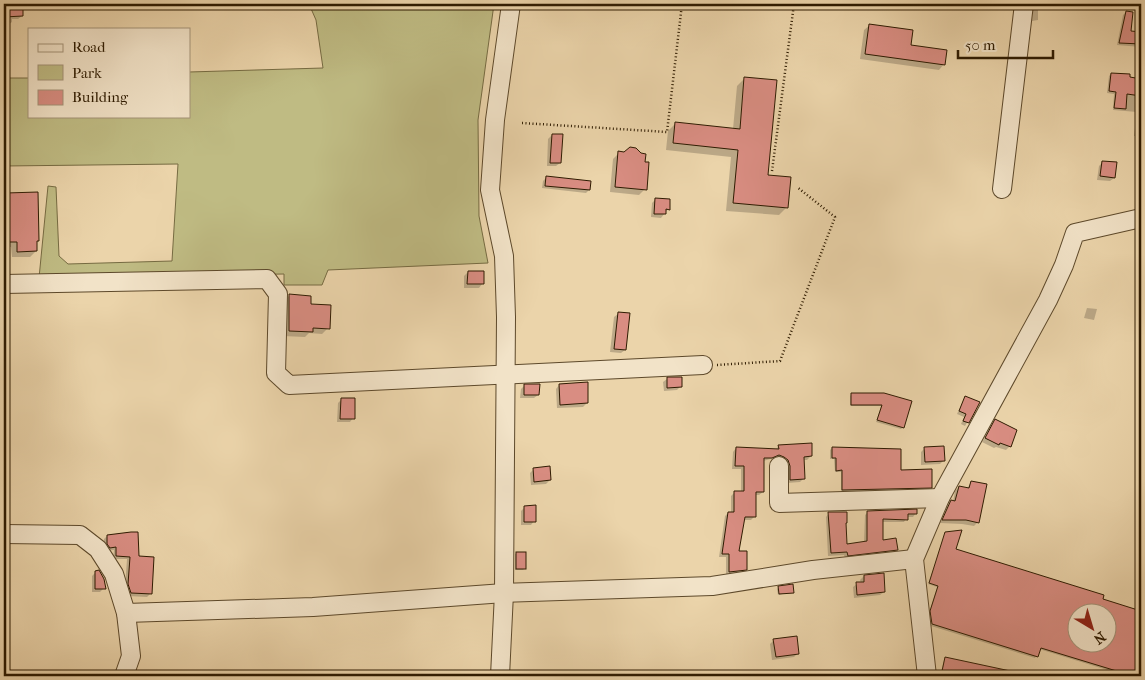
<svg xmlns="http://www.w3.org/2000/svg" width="1145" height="680" font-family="'IM FELL French Canon',serif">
<rect width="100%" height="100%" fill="#ebd4aa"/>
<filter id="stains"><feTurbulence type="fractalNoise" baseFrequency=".004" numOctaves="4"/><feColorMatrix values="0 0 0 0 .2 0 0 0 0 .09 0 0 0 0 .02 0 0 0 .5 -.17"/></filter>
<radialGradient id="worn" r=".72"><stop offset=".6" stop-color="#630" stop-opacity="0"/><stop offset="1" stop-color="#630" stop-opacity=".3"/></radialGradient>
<path fill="#bfbb83" stroke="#766b42" d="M309 4H494L478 120 479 216 488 263 328 270 322 285H284V274L39 278 48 186 56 187 59 256 68 264 172 261 178 164 4 166V78H29V116H189V72L323 68 316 20Z"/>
<g fill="#0003" fill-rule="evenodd">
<path d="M4 4H22V16L18 19H12V22L8 25H4Z"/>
<path d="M1037 4H1053V6L1052 8 1038 7V20L1032 21 1033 9 1036 8Z"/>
<path d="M1126 12 1130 32 1141 33V47L1117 45 1123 15Z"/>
<path d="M870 25 910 46 944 64 939 70 860 59 864 30Z"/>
<path d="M1111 74 1129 79H1141V136H1134L1137 112 1113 110 1114 94 1107 93 1109 76Z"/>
<path d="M745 78 767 176 787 207 779 215 726 211 731 157 666 150 668 131 676 123 733 129 737 86Z"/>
<path d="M552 135 560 163 556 166H547L548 139Z"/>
<path d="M619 153 645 189 639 195 610 192 613 159Z"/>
<path d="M1103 162 1114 178 1110 181 1097 180 1099 166Z"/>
<path d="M546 178 589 190 586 193 542 188 543 181Z"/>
<path d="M6 195 38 241 36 243V251L30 257H12L11 247H4V197Z"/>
<path d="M656 199 668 209 661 218 651 217 652 203Z"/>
<path d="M468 272 482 284 479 288H464V276Z"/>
<path d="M289 296 309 305 328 328 322 334 309 333 305 337 283 336V302Z"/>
<path d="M1087 308 1097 309 1094 320 1084 318Z"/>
<path d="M618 314 625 350 621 353 610 352 614 317Z"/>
<path d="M667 379 681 386 677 390 664 391 663 382Z"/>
<path d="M559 385 587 403 583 407 557 408 556 389Z"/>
<path d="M524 386 538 395 534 398H520L521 389Z"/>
<path d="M852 394 911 402 903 427 901 429 876 422 881 406H850V396Z"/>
<path d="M965 397 978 403 965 426 961 424 964 417 957 414Z"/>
<path d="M342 399 353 418 350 422H337L338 403Z"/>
<path d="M996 420 1010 446 1006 450 996 447 994 448 982 442Z"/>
<path d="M779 446 811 456 807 460H803V479L800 482 787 483 780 460 774 458 763 461V492L759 495H755V516L751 520H743L738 553 746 569 743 573 726 575V557H719L725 516 728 513H731V496L735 492H741V469H732L733 452 736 448 775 450Z"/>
<path d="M832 448 899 471 931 487 929 489 841 492V472H835L834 459H830V450Z"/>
<path d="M925 448 944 460 940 464 921 465V452Z"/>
<path d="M534 469 550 480 546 484 531 485 530 473Z"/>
<path d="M971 482 978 522 974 526 962 524 940 523 948 505 953 502 955 491 959 487 967 489Z"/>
<path d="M525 507 534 521 531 525H521V511Z"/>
<path d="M868 512 916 513 913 517H907L904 522H882V542L897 550 893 553 845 558 844 555 828 556 826 517 829 513 845 524 846 545 864 543 865 515Z"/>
<path d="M946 534 954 550 1141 612V676H1127L1039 649 1035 658 931 626 929 613 937 587 928 584ZM1078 612H1108V642H1078Z"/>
<path d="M107 536 138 558 150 594 147 597 128 596 125 588 127 559H113L114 550 106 551 104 547V539Z"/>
<path d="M517 553 525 568 523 570H515V554Z"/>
<path d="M96 572 104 588 100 592H92V576Z"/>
<path d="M864 576 884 592 880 595 854 598 853 587 857 584 861 583 860 580Z"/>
<path d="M779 587 792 592 778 595 777 589Z"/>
<path d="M774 640 798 653 794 657 772 660 770 644Z"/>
<path d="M946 658 1029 676H940L944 660Z"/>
<path d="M894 672 895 676H868L869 675Z"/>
<path d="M801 674V676H785Z"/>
</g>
<g fill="#d98d82" stroke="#2e1b01" fill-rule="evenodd">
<path d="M4 4H23V16L4 17Z"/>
<path d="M1126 11 1133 12 1131 31 1141 32V44L1119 43Z"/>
<path d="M869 24 913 30 911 45 947 50 945 65 865 54Z"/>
<path d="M1111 73 1130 74V77L1141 79V96L1127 94 1126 109 1114 108 1116 92 1109 91Z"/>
<path d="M744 77 777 80 768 175 791 177 788 208 733 203 738 150 673 143 675 122 740 129Z"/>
<path d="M552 134H563L561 163H550Z"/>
<path d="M630 147 636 148 641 153 646 154 645 162H649L647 190 615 187 618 151 624 152Z"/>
<path d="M1102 161 1117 162 1115 178 1100 176Z"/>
<path d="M546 176 591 181 590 190 545 186Z"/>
<path d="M38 192 39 241H37V251L17 252V242H4V222H7L6 193Z"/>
<path d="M655 198 670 199V210L666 209V214H654Z"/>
<path d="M468 271H484V284H467Z"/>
<path d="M289 294 311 296V304L331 305 330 329 313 328V332L289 331Z"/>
<path d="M618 312 630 313 626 350 614 349Z"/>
<path d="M667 377H682V387L667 388Z"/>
<path d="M588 382V403L560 405 559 384Z"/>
<path d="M524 384H540L539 395H524Z"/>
<path d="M851 393H884L912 401 904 428 877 420 882 405H851Z"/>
<path d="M965 396 980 402 969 423 963 421 966 414 959 411Z"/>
<path d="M341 398H355V419H340Z"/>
<path d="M995 419 1017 430 1011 447 1000 443 999 445 985 438Z"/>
<path d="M812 443V456L804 457 805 479 790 480V466L788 460 784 457 779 455 772 458H764V492H756V517H745L739 551H747V570L729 572V554H722L728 512H734V491H744V466H735L736 447 779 449 778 445Z"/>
<path d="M944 446 945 461 925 462 924 447Z"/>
<path d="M832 447 901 449V470L932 469V488L842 490V470L836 471V458H832Z"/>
<path d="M550 466 551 480 534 482 533 468Z"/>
<path d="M971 481 987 484 979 523 966 520H942L951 500 955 501 959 486 969 488Z"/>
<path d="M536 505V522H524V506Z"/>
<path d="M917 509V514H908V520L883 519V540L896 538 898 550 848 556 847 552 831 553 828 512H847V523H846L847 544 867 541V511Z"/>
<path d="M962 530 956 549 1104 595 1103 599 1141 611V676H1133L1041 648 1038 657 932 624 930 611 938 586 929 583 945 532ZM1078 612H1108V642H1078Z"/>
<path d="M131 532H138L139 556 154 557 152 594 131 593 128 584 130 557 116 556V547L110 548 107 544V535Z"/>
<rect x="516" y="552" width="10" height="17"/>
<path d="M99 570 104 579 106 589H95V571Z"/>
<path d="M884 573 885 592 857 595 856 582H864V575Z"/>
<path d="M793 584 794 593 779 594 778 586Z"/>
<path d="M797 636 799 654 776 657 773 639Z"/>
<path d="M945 657 1015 672V676H941Z"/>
</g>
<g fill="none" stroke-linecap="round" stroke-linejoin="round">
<defs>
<g id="minor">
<path d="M1002 189 1024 4"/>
<path d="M4 284 267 279 278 294 276 373 289 385 703 365"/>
<path d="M779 466V503L940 498"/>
<path d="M4 534 80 535 98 549 114 574 126 613 131 656 124 676"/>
<path d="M126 613 313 607 504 593 712 586 813 570 914 559"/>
<path d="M500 676 504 593 506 317 504 256 490 190 495 120 511 4"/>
<path d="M927 676 914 559 940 498 1048 300 1064 265 1075 233 1141 218"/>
</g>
</defs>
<use href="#minor" stroke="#5d492b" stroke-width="20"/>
<g stroke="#2e1b01" stroke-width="2.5" stroke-dasharray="1 2.5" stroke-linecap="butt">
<path d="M522 123 667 132 682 4"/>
<path d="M772 171 794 4"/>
<path d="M717 365 780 361 835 217 797 187"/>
</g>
<use href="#minor" stroke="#f2e3c8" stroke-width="18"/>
</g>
<rect width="1145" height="680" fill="none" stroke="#ebd4aa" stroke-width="20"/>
<rect x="5" y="5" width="1135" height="670" fill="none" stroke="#2e1b01" stroke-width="2.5"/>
<rect x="10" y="10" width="1125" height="660" fill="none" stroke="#2e1b01"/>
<rect x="28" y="28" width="162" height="90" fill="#f2e3c8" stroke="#a49378"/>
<rect x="38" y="44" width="25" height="8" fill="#f2e3c8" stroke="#a49378"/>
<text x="72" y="52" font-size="15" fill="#2e1b01">Road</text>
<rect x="38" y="65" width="25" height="15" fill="#bfbb83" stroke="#a49378"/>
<text x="72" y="78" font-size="15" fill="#2e1b01">Park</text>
<rect x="38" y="90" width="25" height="15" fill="#d98d82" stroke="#a49378"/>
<text x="72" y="102" font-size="15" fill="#2e1b01">Building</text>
<g transform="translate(1092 628) rotate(142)"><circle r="24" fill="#f2e3c8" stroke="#a49378"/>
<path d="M0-4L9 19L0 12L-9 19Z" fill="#8f2418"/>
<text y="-8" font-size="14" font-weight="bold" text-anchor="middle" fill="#2e1b01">N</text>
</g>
<path d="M958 50v8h95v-8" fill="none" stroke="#2e1b01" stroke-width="2.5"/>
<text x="965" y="50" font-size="15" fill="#2e1b01" stroke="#f2e3c8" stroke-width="4" paint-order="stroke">50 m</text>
<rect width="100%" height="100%" filter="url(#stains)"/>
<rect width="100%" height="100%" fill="url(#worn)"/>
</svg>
